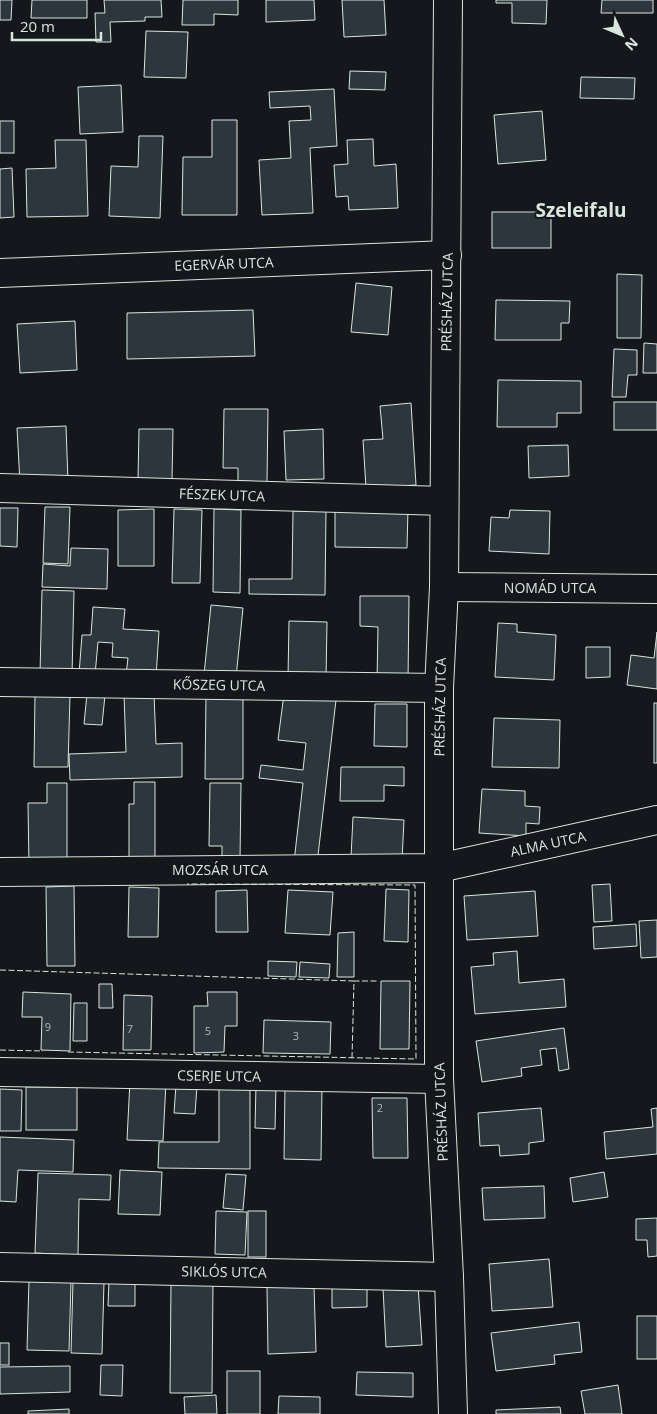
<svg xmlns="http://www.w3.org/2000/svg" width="657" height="1414" font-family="'Open Sans',sans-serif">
<rect width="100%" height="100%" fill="#14181c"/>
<g fill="#2c363c" stroke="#d8e6dc">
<path d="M0 0H12L11 20H0Z"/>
<path d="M32 0H87V18H31Z"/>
<path d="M104 0H161L162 17H145V21L110 22 111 42H96L95 13H105Z"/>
<path d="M183 0H238V15L214 14V25H182Z"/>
<path d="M266 0H314L315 20 266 22Z"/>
<path d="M342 0H384L386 35 344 37Z"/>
<path d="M496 0H547L546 24 512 23V3H496Z"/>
<path d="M602 0H653V13H601Z"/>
<path d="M146 31 188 32 186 78 144 77Z"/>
<path d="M350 71 386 72 385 90 349 89Z"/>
<path d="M581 77 635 78 634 99 580 98Z"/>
<path d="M121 85 123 132 80 134 78 87Z"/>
<path d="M334 89 337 146 310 148 313 213 262 215 259 160 291 158 289 121 311 120 310 106 270 108 269 92Z"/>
<path d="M542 111 546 160 498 164 494 115Z"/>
<path d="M212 120H237V215H182L183 157H212Z"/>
<rect x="0" y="121" width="14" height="32"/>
<path d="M139 136H163L160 218 109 216 111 166 138 167Z"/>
<path d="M373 139 374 166 396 164 398 208 349 210 348 196 336 197 334 165 348 164 347 140Z"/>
<path d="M55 140H86L88 216 27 217 26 169 56 168Z"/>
<path d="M12 168 14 217 0 218V169Z"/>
<rect x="492" y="212" width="59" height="36"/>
<path d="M617 274 642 275 641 338H617Z"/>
<path d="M356 283 392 287 388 335 351 332Z"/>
<path d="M496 300 570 301 569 323H561V340H495Z"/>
<path d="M253 310 255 356 127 359V313Z"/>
<path d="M75 321 77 370 20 373 17 324Z"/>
<path d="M644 343 657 344V373H643Z"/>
<path d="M614 349 637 350V375H628L626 397H612Z"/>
<path d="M498 380 581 381V413H557V427H497Z"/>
<rect x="614" y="402" width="43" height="28"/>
<path d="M411 403 416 485 366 488 363 440 383 439 380 406Z"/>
<path d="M224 409H268L267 482 238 481V468H223Z"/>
<path d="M66 426 68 481 20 483 17 428Z"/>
<path d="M139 429H173L172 479H138Z"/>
<path d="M323 429 324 479 286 480 284 431Z"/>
<path d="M568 445 569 476 529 478 528 446Z"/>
<path d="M45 507H70L68 564 43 563Z"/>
<path d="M0 508H18L17 547 0 546Z"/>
<path d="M335 508 408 509 407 548 335 547Z"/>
<path d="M154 509V566H118V510Z"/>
<path d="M174 509 202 510 200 583H172Z"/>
<path d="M214 509 241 510 240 593 213 592Z"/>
<path d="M510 510 550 511 549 554 489 551 491 517 509 518Z"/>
<path d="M293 511H326L325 595 249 594V579H292Z"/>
<path d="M71 548 108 549 107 589 42 587 43 564 70 566Z"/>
<path d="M42 590 74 591 72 675 40 674Z"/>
<path d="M360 596H409L408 682H377L378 627 360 626Z"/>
<path d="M211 605 243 608 236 678 204 675Z"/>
<path d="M93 607 125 609 123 629 159 631 156 677 126 675 128 658 112 657 113 643 98 642 95 675 79 674 82 635H91Z"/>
<path d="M289 621 327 622 326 679 288 678Z"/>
<path d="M498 623 517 624V632L556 635 554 680 495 677Z"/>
<path d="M657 632V689L627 685 631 655 654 658Z"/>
<path d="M586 647H610V677L586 678Z"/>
<path d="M35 694 70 695 68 767H34Z"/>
<path d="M87 694 105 695 102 725 84 724Z"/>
<path d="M154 694 156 744 182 743V777L70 780 69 754 126 752 124 695Z"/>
<path d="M206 694H243V779H205Z"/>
<path d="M284 694 336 700 317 864 294 862 303 783 259 778 261 765 303 770 306 743 278 740Z"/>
<rect x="654" y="703" width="3" height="60"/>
<path d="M375 704H407V747L374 746Z"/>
<path d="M494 718 560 720 559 768 492 767Z"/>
<path d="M341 767H404V786L384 785V801H340Z"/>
<path d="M134 782H155V861H129V804H134Z"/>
<path d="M47 783H67V865L29 866 28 803H47Z"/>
<path d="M210 783H241L240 860H222V846H209Z"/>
<path d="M482 789 525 791V806L540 807 539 824 526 823V836L479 833Z"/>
<path d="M353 817 404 820 402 860 351 857Z"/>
<path d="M610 884 612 921 594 922 592 885Z"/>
<path d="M74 886 75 966H47L46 887Z"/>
<path d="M129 887 159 888 158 937H128Z"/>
<path d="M386 889 409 890 408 942 384 941Z"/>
<path d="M247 890 248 932H216V891Z"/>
<path d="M288 890 333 892 330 935 285 933Z"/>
<path d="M535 891 538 936 467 940 464 896Z"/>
<path d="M657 920V957L641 958 639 921Z"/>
<path d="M636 924 637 946 594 949 593 927Z"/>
<path d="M354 932V977H337L338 933Z"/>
<path d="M517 951 519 983 564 979 566 1007 475 1014 471 967 494 965 493 953Z"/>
<path d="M268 961 297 962 296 977 268 976Z"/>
<path d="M300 962 330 964 329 978 299 977Z"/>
<path d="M381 981H410L409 1049H380Z"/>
<path d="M99 984H112L113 1008H99Z"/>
<path d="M23 992 71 994 70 1051 41 1050 42 1017H22Z"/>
<path d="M207 992H237V1026H225L224 1052 194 1053V1006H208Z"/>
<path d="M124 995 152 996 151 1050H123Z"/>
<path d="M74 1003H87V1041H73Z"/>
<path d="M264 1020 331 1022 330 1054 263 1053Z"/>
<path d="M564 1028 569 1069 559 1071 556 1048 540 1050 542 1065 521 1068 522 1076 482 1082 476 1041Z"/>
<path d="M130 1080 166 1082 163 1141 127 1140Z"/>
<path d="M176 1085 197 1086 195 1114 174 1113Z"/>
<path d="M256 1085H276L275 1129 255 1128Z"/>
<rect x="26" y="1087" width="51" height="43"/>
<path d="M285 1087 322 1088 321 1160 284 1159Z"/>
<path d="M0 1089 22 1090 21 1131H0Z"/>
<path d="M219 1089H250V1169L158 1168 159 1142H219Z"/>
<path d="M372 1098H407L408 1158H373Z"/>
<path d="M541 1108 544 1141 529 1143V1154L500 1156 499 1145 480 1146 478 1113Z"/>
<path d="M657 1108V1154L606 1159 604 1132 653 1127 651 1109Z"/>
<path d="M0 1137 74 1140 73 1172 18 1170 16 1202 0 1201Z"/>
<path d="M120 1170 162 1172 160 1215 118 1214Z"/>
<path d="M604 1172 608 1197 573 1202 570 1178Z"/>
<path d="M38 1173 111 1175 110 1200 79 1199 78 1255 35 1253Z"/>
<path d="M226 1174 246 1175 243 1210 223 1208Z"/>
<path d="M544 1186 545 1218 484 1220 482 1188Z"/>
<path d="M216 1211 247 1212 245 1255 215 1254Z"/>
<rect x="248" y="1211" width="18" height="46"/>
<path d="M657 1218V1256L648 1257 647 1240H636V1219Z"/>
<path d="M549 1259 553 1307 492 1311 489 1264Z"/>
<path d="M29 1280 71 1282 69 1351 27 1350Z"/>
<path d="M73 1281 104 1282 102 1354 71 1353Z"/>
<path d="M109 1281H135V1306H108Z"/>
<path d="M171 1282H213L212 1393H170Z"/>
<path d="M367 1284V1307L332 1308V1285Z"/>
<path d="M418 1285 422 1345 386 1347 383 1288Z"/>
<path d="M314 1286 316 1352 268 1354 267 1287Z"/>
<rect x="637" y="1316" width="20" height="43"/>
<path d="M579 1322 582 1352 554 1355 555 1364 496 1371 491 1333Z"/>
<rect x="0" y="1343" width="9" height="22"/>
<path d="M101 1365H123L122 1396 100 1395Z"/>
<path d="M70 1366V1392L0 1394V1367Z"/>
<rect x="227" y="1371" width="33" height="43"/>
<path d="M357 1372 413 1373V1397L356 1395Z"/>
<path d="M618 1385 622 1414H585L581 1391Z"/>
<path d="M216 1395 217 1414H185L184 1397Z"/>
<path d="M279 1396 320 1397V1414H278Z"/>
<path d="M560 1407 561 1414H496V1410Z"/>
<path d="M69 1409V1414H28V1411Z"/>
</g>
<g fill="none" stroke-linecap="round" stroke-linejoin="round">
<defs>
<g id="minor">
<path d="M448 0 444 587 439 688V1079L449 1277 453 1414"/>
<path d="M0 273 447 255"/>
<path d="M0 488 444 501"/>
<path d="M444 587 657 589"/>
<path d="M0 682 439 688"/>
<path d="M0 872 439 868 657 820"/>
<path d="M0 1072 439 1079"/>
<path d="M0 1267 449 1277"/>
</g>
</defs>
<use href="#minor" stroke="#d8e6dc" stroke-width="30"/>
<use href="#minor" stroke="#14181c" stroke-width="28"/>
<g stroke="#d8e6dc" stroke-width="1" stroke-dasharray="6 2.5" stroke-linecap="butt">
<path d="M0 970 354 981"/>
<path d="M0 1050 43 1051"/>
<path d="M68 1052 416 1059 415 885 187 884"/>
<path d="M352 1058 354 981H377"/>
</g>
</g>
<g text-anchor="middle" stroke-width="4" stroke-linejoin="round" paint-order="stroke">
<g font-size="11" fill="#adbab4">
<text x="48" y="1031">9</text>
<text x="130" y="1033">7</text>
<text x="208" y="1035">5</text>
<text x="296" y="1040">3</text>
<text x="380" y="1112">2</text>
</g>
<g font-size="14" fill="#d8e6dc" stroke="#14181c">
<text transform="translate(224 264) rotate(-2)" y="5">EGERVÁR UTCA</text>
<text transform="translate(447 302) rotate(-89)" y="5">PRÉSHÁZ UTCA</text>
<text transform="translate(222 495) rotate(2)" y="5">FÉSZEK UTCA</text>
<text x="550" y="593">NOMÁD UTCA</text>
<text transform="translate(219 685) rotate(1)" y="5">KŐSZEG UTCA</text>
<text transform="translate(440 707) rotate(-89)" y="5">PRÉSHÁZ UTCA</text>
<text transform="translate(548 844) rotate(-12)" y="5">ALMA UTCA</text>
<text x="220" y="875">MOZSÁR UTCA</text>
<text transform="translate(219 1076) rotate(1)" y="5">CSERJE UTCA</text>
<text transform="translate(441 1112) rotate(-92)" y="5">PRÉSHÁZ UTCA</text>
<text transform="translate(224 1272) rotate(1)" y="5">SIKLÓS UTCA</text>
</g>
<g font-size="19" font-weight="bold" fill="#d8e6dc" stroke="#14181c">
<text x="581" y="217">Szeleifalu</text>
</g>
</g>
<g transform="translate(622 35) rotate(134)" stroke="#14181c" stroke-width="4" paint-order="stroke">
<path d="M0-4L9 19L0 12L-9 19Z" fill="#d8e6dc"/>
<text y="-8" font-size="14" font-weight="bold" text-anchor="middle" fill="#d8e6dc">N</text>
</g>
<path d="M12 32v8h89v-8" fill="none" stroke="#d8e6dc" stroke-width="2.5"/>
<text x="20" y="32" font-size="15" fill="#d8e6dc" stroke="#14181c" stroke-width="4" paint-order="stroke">20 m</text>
</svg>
